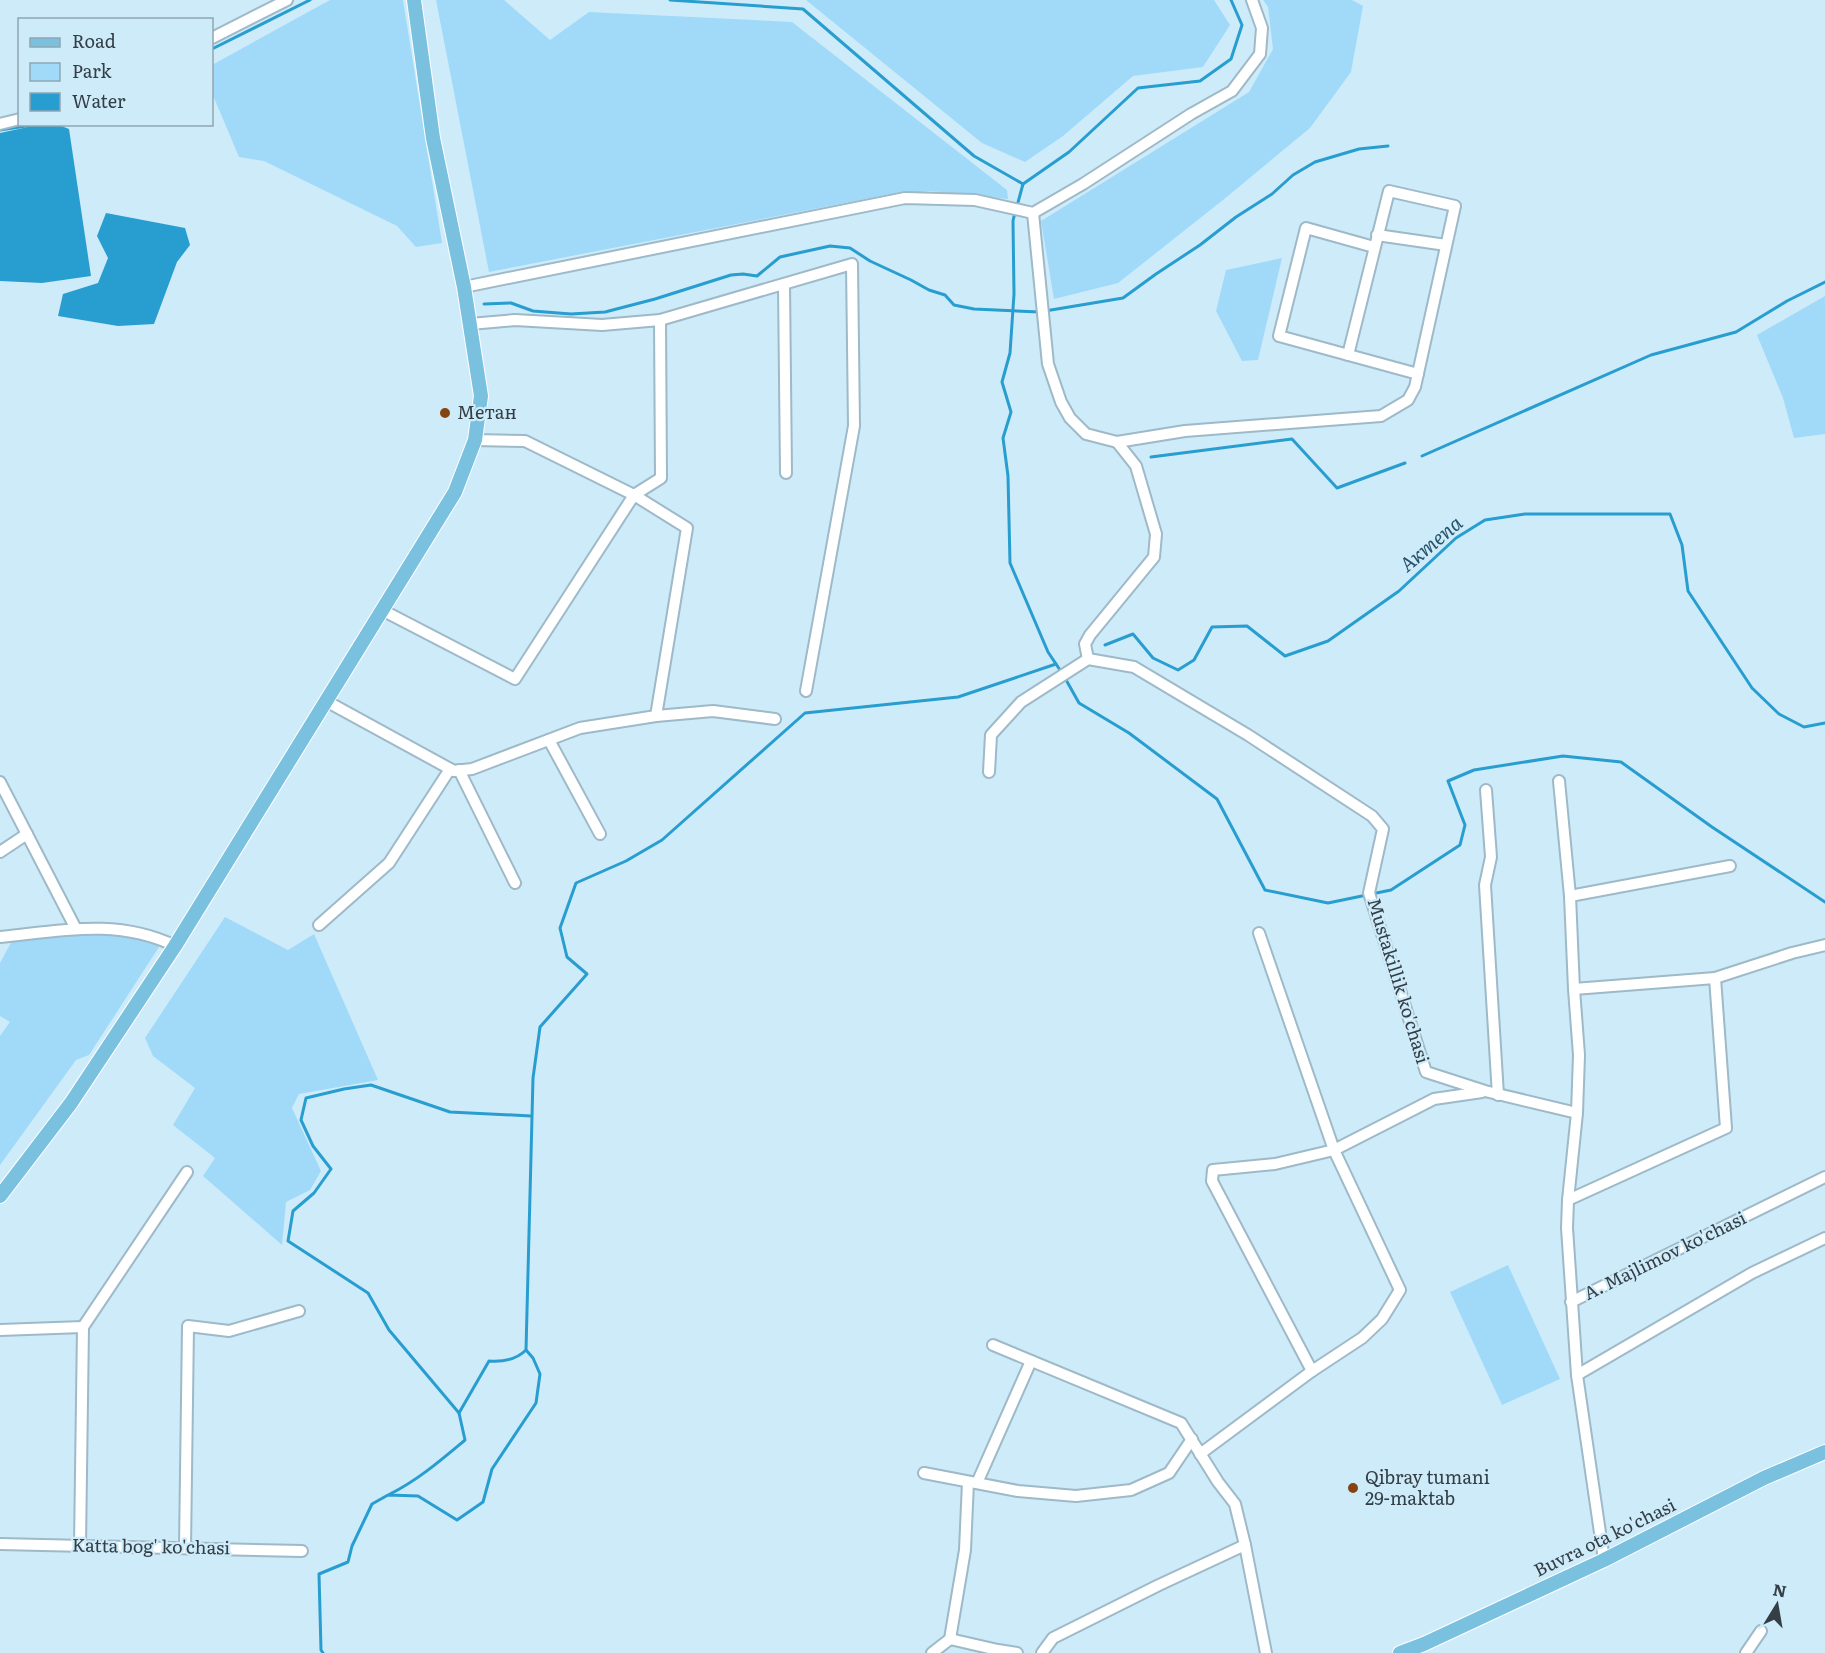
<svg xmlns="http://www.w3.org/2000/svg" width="1825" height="1653" font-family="Literata,serif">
<rect width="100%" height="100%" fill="#ceebfa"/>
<g fill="#a1daf9">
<path d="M330 0H403L442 243 416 247 397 226 264 161 239 157 212 93V65Z"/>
<path d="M436 0H504L550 40 589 12 792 22 1007 190 1008 199 931 191 886 195 489 272Z"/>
<path d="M806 0H1214L1230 25 1203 67 1133 76 1063 136 1025 162 982 143Z"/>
<path d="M1263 0H1352L1363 6 1351 72 1310 128 1223 200 1118 283 1054 299 1041 221 1249 92 1273 49 1268 7Z"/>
<path d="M1282 258 1258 360 1242 361 1216 311 1226 270Z"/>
<path d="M1825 296V434L1794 438 1783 398 1757 335Z"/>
<path d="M225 917 288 950 314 934 378 1080 299 1094 292 1108 321 1171 310 1190 286 1202 282 1245 203 1176 215 1158 173 1125 195 1088 153 1056 145 1038Z"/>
<path d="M111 935 149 941 159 947 89 1055 76 1060 0 1165V1036L10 1022 0 1016V963L14 937Z"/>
<path d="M1508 1265 1560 1379 1502 1405 1450 1292Z"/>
</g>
<g fill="#289dcf">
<path d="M42 124 59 125 69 129 91 276 42 283 0 281V133Z"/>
<path d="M106 213 185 228 190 245 177 262 154 324 118 326 58 316 63 294 98 283 108 258 97 236Z"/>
</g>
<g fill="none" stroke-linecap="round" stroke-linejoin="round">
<g stroke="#289dcf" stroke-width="3">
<path d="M670 0 803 9 974 156 1023 184 1069 152 1138 88 1200 81 1231 59 1242 25 1231 0"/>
<path d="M212 49 310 0"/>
<path d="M0 130 39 124"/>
<path d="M1017 206 1023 184"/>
<path d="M1015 212 1013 221 1014 294 1010 353 1002 382 1011 412 1003 438 1008 476 1010 563 1048 652 1062 673"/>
<path d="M484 304 511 303 533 311 571 314 605 312 655 299 731 275 743 274 757 276 780 257 830 246 850 248 870 261 911 280 929 290 945 295 954 305 974 309 1039 312 1123 298 1156 274 1200 245 1236 217 1272 194 1293 175 1315 162 1359 149 1388 146"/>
<path d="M1422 456 1651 355 1736 332 1787 301 1825 282"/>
<path d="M1151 457 1292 439 1337 488 1405 463"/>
<path d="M1105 645 1133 634 1153 658 1178 670 1194 660 1212 627 1247 626 1285 656 1328 641 1399 591 1456 538 1485 520 1525 514H1670L1682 545 1688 591 1752 688 1779 714 1804 727 1825 723"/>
<path d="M1065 678 1079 703 1129 733 1217 799 1265 890 1328 903 1391 890 1460 845 1465 825 1448 781 1474 770 1563 756 1621 762 1712 827 1825 902"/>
<path d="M459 1413 489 1361C503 1362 516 1360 526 1350"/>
<path d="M390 1494C418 1480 441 1460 465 1440L459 1413 389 1330 368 1293 288 1241 293 1211 314 1193 331 1169 313 1146 301 1120 306 1098 344 1089 371 1085 450 1112 531 1116"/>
<path d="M323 1653 321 1650 319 1574 348 1562 352 1546 372 1504 388 1495 418 1496 457 1520 483 1502 492 1469 536 1403 540 1374 533 1358 526 1350 533 1078 540 1027 587 974 567 957 560 928 576 883 626 861 662 840 805 713 958 697 1056 664"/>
</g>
<defs>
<g id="minor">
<path d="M212 38 287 0"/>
<path d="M0 124 20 119"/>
<path d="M1033 213 1048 364 1061 402 1070 418 1086 434 1117 442 1185 431 1381 416 1408 400 1415 387 1455 206 1389 191 1348 355"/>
<path d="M1377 235 1446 245"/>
<path d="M1374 247 1306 228 1279 336 1418 374"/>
<path d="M784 284 786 473"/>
<path d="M464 287 905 198 975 200 1033 213 1083 184 1191 114 1232 91 1260 54 1262 28 1252 0"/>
<path d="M470 324 515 320 602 325 660 320 852 264 854 426 806 691"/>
<path d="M475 440 525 441 634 495 687 528 656 716"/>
<path d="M382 610 515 679 634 495 661 478 660 320"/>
<path d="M1088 659 1085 644 1090 635 1154 557 1156 534 1136 466 1117 442"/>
<path d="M326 701 454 771 472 769 580 728 656 716 713 711 775 719"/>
<path d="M549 740 600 834"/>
<path d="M459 770 515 883"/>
<path d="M989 772 991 735 1021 702 1088 659 1134 667 1248 735 1372 816 1383 829 1369 893 1426 1072 1485 1091 1577 1113"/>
<path d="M1559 781 1570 896 1574 989 1579 1055 1577 1113 1568 1200 1567 1228 1577 1375 1604 1560"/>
<path d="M0 782 76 929"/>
<path d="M1486 790 1491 857 1485 885 1498 1095"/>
<path d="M0 852 27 834"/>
<path d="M1570 896 1730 866"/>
<path d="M319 925 389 863 450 769"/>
<path d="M0 937C60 931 118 918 175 946"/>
<path d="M1574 989 1715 978 1792 953 1825 945"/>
<path d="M1568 1200 1726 1128 1715 978"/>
<path d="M1571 1302 1825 1177"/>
<path d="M0 1330 83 1327"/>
<path d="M993 1345 1181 1423 1218 1482 1235 1504 1245 1545 1266 1653"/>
<path d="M1312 1371 1212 1181 1213 1170 1275 1164 1334 1150 1434 1099 1482 1092"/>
<path d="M1577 1375 1752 1273 1825 1238"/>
<path d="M1200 1454 1312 1371 1362 1338 1382 1319 1400 1290 1334 1150 1259 933"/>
<path d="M924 1473 1018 1491 1076 1496 1131 1490 1169 1473 1192 1439"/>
<path d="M977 1483 1031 1361"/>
<path d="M0 1544 302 1551"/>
<path d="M80 1546 83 1327 187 1172"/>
<path d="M185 1548 188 1326 229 1331 299 1311"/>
<path d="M950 1639 998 1650 1017 1653"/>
<path d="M932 1653 950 1639 965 1550 968 1482"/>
<path d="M1042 1653 1053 1638 1159 1585 1245 1545"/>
<path d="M1746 1653 1761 1631"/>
</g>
<g id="major">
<path d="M0 1196 71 1103 175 946 455 492 475 440 481 396 464 287 433 138 414 0"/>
<path d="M1400 1653 1424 1644 1604 1560 1764 1478 1825 1452"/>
</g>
</defs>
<use href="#minor" stroke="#9eb9c8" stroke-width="14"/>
<use href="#major" stroke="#fff" stroke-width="16"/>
<use href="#minor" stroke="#fff" stroke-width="10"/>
<use href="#major" stroke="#79c1de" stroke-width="14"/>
</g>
<g fill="#854311" stroke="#ceebfa" stroke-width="2">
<circle cx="445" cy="413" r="6"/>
<circle cx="1353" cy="1488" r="6"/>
</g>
<g text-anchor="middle" stroke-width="4.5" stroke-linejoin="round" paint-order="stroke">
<g font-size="18" fill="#333e45" stroke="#ceebfa" text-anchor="start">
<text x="457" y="419">Метан</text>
<text x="1365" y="1484">Qibray tumani<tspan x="1365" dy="21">29-maktab</tspan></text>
</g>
<g font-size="18" fill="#333e45" stroke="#ceebfa">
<text transform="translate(1398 981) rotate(73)" y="6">Mustakillik ko'chasi</text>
<text transform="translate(1665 1256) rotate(-26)" y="6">A. Majlimov ko'chasi</text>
<text transform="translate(1605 1538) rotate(-26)" y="6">Buvra ota ko'chasi</text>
<text transform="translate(151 1547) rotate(1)" y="6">Katta bog' ko'chasi</text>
</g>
<g font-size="20" font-style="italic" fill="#28546a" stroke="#ceebfa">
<text transform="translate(1431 544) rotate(-40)" y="7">Актепа</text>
</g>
</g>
<rect x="18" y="18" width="195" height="108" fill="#ceebfa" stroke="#90a6b2" stroke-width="1.5"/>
<rect x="30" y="38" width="30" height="9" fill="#79c1de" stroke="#90a6b2" stroke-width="1.5"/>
<text x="72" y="48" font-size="18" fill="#333e45">Road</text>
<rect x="30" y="63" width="30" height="18" fill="#a1daf9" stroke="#90a6b2" stroke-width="1.5"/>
<text x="72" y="78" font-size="18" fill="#333e45">Park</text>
<rect x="30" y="93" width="30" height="18" fill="#289dcf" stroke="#90a6b2" stroke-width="1.5"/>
<text x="72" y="108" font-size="18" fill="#333e45">Water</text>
<g transform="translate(1777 1605) rotate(11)" stroke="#ceebfa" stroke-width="4.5" paint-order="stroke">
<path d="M0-4.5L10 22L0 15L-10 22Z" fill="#333e45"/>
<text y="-9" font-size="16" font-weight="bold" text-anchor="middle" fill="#333e45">N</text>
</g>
</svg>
